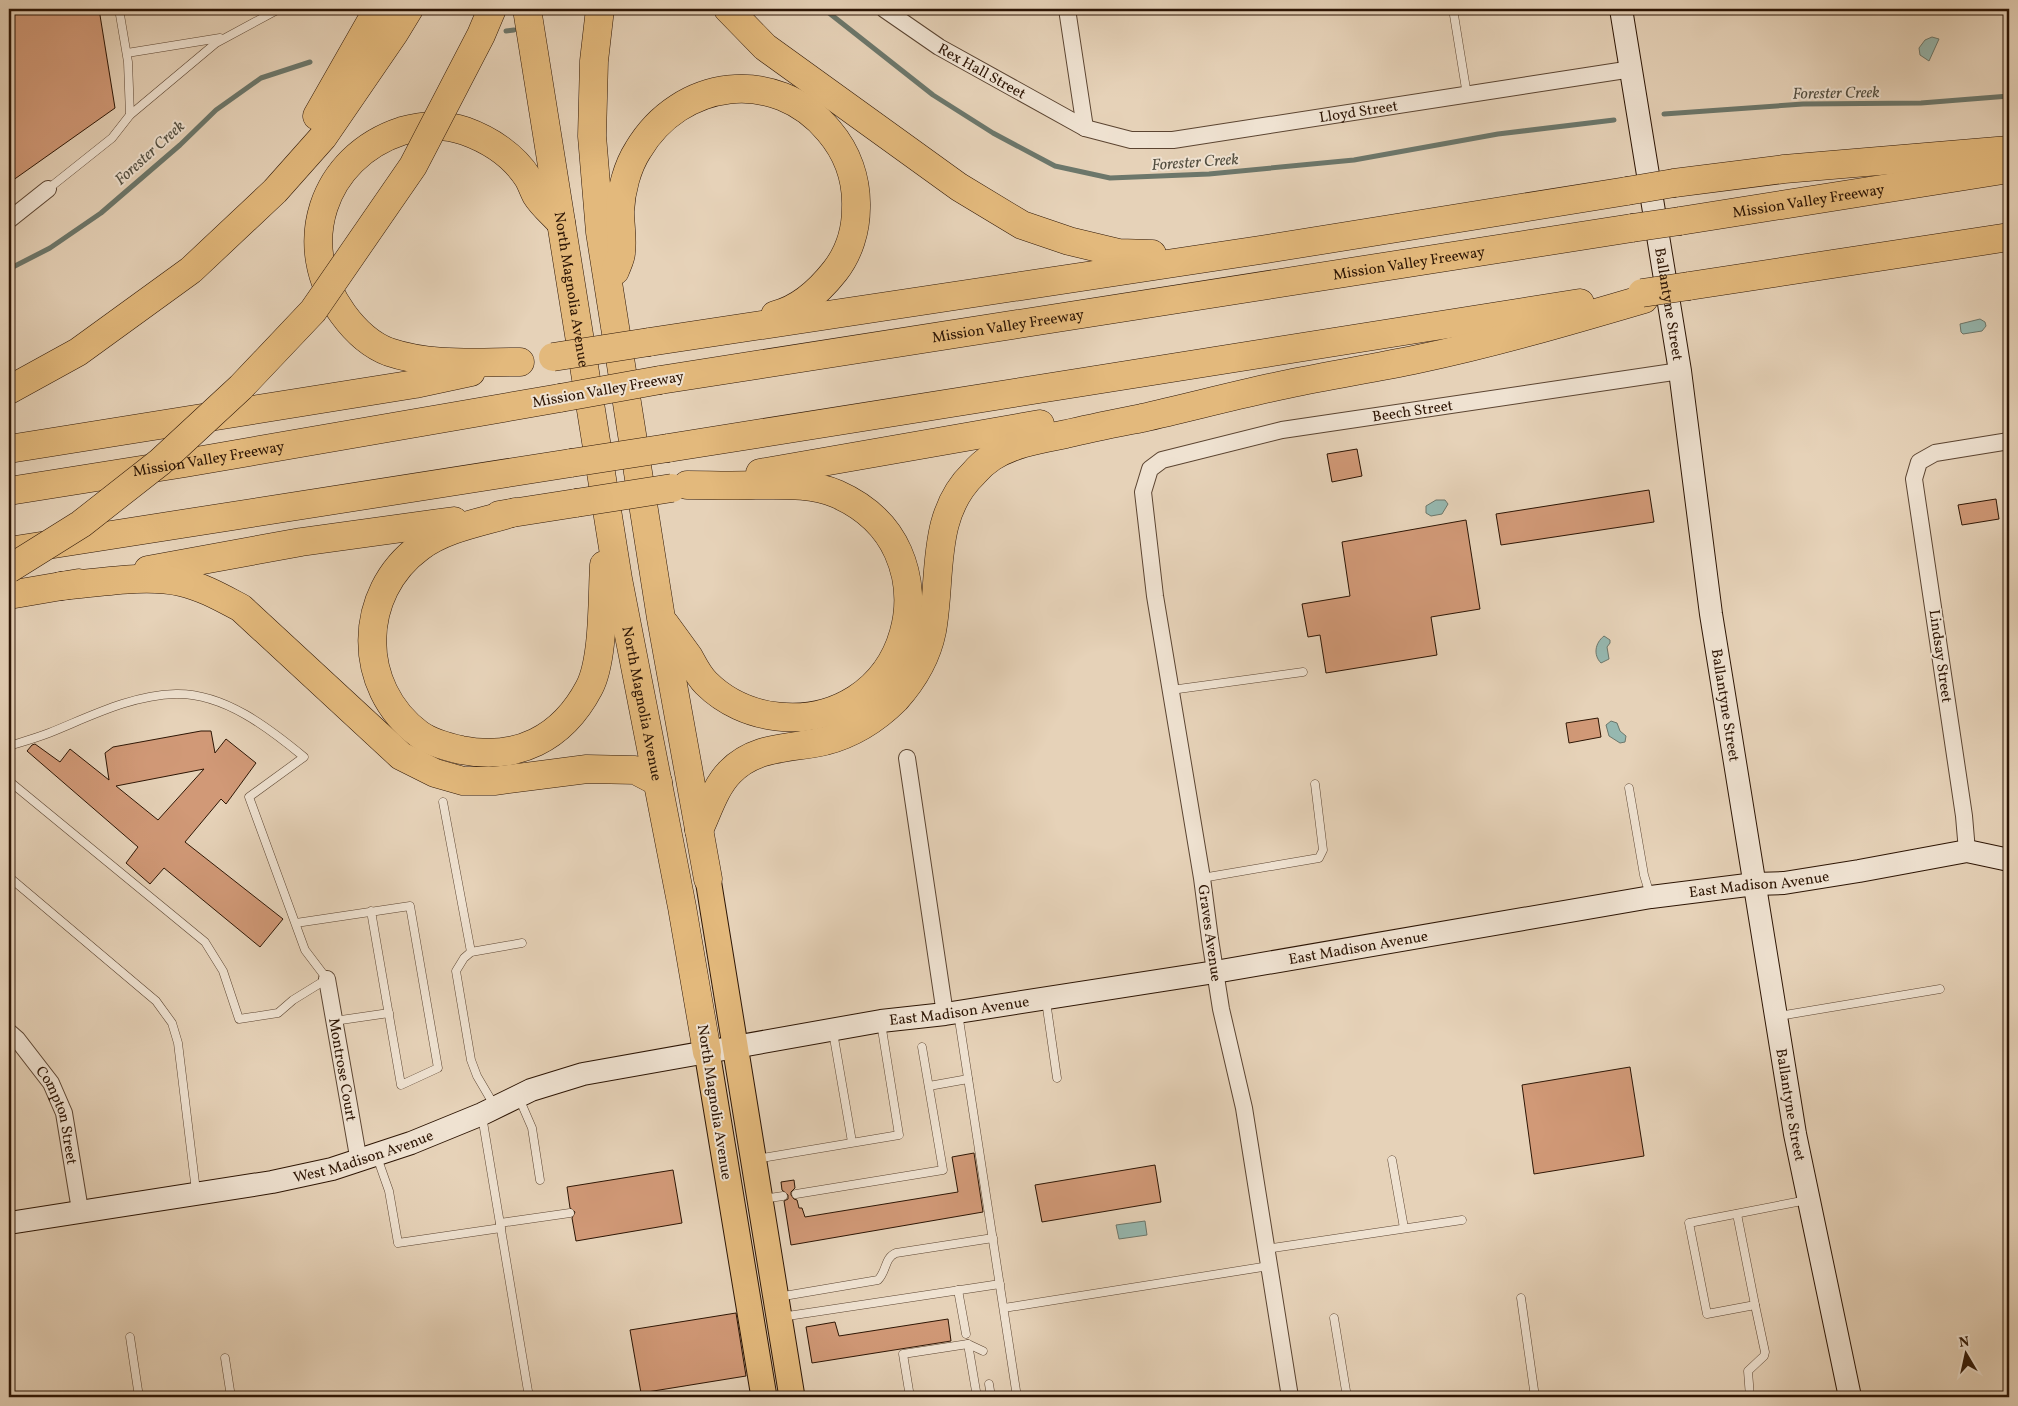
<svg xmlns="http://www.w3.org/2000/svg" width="2018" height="1406" font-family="Vollkorn,serif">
<rect width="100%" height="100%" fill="#e6d2b8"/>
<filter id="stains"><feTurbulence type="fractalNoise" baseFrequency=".004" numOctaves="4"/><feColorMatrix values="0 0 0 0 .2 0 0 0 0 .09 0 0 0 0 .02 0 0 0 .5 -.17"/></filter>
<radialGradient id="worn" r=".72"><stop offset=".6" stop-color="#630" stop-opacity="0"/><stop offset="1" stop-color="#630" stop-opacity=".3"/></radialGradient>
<g fill="#96b8b0" stroke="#6c776b">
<path d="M1932 37 1939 39 1929 61 1920 55 1919 48 1925 40Z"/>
<path d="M1980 319 1985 322 1986 326 1982 331 1963 334 1961 332 1960 324Z"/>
<path d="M1436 500H1445L1448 504 1442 514 1431 516 1426 513V506Z"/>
<path d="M1604 636 1610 640V643L1607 647 1609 659 1601 663C1593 655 1595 643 1604 636Z"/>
<path d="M1611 721 1617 723 1620 731 1626 736 1625 742 1620 743 1609 736 1606 725Z"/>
<path d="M1145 1221 1147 1235 1119 1239 1116 1225Z"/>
</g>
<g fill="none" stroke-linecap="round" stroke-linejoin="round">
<g stroke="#6c776b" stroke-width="5">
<path d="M824 9 933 95 993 133 1055 166 1110 178 1209 174 1354 160 1498 134 1614 120"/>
<path d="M619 12 638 9"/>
<path d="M506 31 514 30"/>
<path d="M1664 114 1803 104 1921 103 2009 96"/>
<path d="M9 269 50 248 101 213 180 145 216 110 261 78 310 62"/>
</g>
</g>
<g fill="#d19977" stroke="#2d1504" fill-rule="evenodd">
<path d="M9 9H99L115 108 9 183Z"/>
<path d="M1357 449 1362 476 1332 482 1327 454Z"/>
<path d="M1649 490 1654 522 1501 545 1496 514Z"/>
<path d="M1996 499 1999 519 1962 525 1958 505Z"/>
<path d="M1466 520 1480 609 1431 617 1437 655 1326 673 1320 635 1308 637 1302 604 1350 596 1342 542Z"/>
<path d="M1598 718 1601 737 1569 743 1566 723Z"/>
<path d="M201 731H211L215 753 226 739 256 763 226 804 221 799 185 842 283 919 260 947 164 868 150 884 126 863 138 847 27 751 32 745 35 744 60 762 70 749 109 780 105 753 113 747ZM204 769 158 820 116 786Z"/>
<path d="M1630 1067 1644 1156 1534 1174 1522 1085Z"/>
<path d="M974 1153 983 1212 791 1245 784 1201 788 1199V1195L782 1190 781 1182 794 1180 795 1188 791 1192V1195L794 1199 797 1200 799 1208H802L805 1217 958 1192 952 1157Z"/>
<path d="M1155 1165 1161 1202 1042 1222 1035 1185Z"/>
<path d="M673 1170 682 1223 576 1241 572 1218 575 1212 570 1208 567 1187Z"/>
<path d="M736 1313 746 1376 641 1393 630 1330Z"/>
<path d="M948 1319 951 1341 812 1363 806 1327 835 1322 839 1336Z"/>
</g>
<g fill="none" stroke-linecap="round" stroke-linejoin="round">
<defs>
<g id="lane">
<path d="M1453 9 1467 95"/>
<path d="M127 53 220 38"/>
<path d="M130 115 216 43 279 9"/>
<path d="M48 189 112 138 130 115 128 62 119 9"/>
<path d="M1171 690 1303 672"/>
<path d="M9 746C22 742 36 738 49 733 89 717 131 695 176 694 224 693 269 728 304 757L249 797 305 950 327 979 293 1000 278 1013 239 1019 223 971 205 942 9 781"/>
<path d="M1629 788 1644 875 1650 895"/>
<path d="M443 802 471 952"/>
<path d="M9 877 156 1001 172 1023 178 1043 196 1191"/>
<path d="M1202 878 1319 858 1323 850 1315 784"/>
<path d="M296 923 410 906 438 1068 401 1085 371 911"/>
<path d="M1046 1001 1057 1078"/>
<path d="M958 1013 1017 1397"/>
<path d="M1779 1016 1940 989"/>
<path d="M334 1021 389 1013"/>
<path d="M833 1032 852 1142"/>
<path d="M929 1086 968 1079"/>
<path d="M519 1098 532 1128 540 1180"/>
<path d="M494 1105 477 1076 471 1060 456 971 464 958 471 952 522 943"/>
<path d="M482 1116 529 1397"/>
<path d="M377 1157 389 1191 398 1243 501 1228"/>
<path d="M756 1159 899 1135 881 1023"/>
<path d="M1392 1160 1404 1228"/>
<path d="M796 1194 943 1170 922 1047"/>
<path d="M762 1199 783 1196"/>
<path d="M1737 1214 1755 1305"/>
<path d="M500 1223 570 1213"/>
<path d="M1266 1249 1462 1220"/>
<path d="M958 1290 966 1334"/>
<path d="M778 1297 878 1280C887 1271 884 1258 896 1253L993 1238"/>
<path d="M1521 1298 1535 1397"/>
<path d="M1004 1308 1269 1266"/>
<path d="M781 1317 1000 1284"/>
<path d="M1334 1318 1347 1397"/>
<path d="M130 1337 139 1397"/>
<path d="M968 1344 977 1397"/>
<path d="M225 1358 231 1397"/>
<path d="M989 1384 991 1397"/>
<path d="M910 1397 903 1354 968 1344 983 1351"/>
<path d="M1750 1397 1748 1371 1764 1356 1765 1352 1755 1305 1707 1314 1689 1223 1807 1200"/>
</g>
<g id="street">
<path id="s1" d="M884 9 939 47 1085 128 1131 140H1173L1632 69"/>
<path d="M1067 9 1085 128"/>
<path d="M9 220 48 189"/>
<path d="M907 758 945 1014"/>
<path d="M1967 851 1964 816 1914 479 1919 462 1935 453 2009 441"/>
<path id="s2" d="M327 979 359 1162"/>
<path id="s3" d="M9 1032 17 1039 51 1083 64 1113 80 1210"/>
<path id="s4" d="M1290 1397 1244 1108 1221 1009 1210 939 1202 878 1155 596 1143 492 1150 469 1162 460 1282 430 1680 371"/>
</g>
<g id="secondary">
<path id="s5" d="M1621 9 1680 371 1711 614 1795 1134 1850 1397"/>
<path id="s6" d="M9 1223 272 1182 332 1169 411 1143 482 1114 531 1090 583 1074 881 1021 945 1014 1215 972 1651 897 1755 884 1784 883 1859 871 1967 851 2009 860"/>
</g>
<g id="primary">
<path d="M708 879 792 1397"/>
<path d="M707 1052 764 1397"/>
</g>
<g id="highway">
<path id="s7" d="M527 9 618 579 682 907 707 1052"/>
<path d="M600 9 594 61 592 136 600 232 661 618 708 879"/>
<path d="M728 9 765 47 959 187 1022 225 1069 241 1119 253 1152 254"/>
<path d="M317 116 378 9"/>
<path d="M1674 183 1784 169 2009 150"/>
<path id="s8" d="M1680 221 2009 169"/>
<path d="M615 271C617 265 621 258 621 253 623 239 620 225 620 211 621 191 627 167 638 150 680 79 775 66 829 131 847 152 857 179 856 208 856 230 849 253 835 271 820 290 800 309 775 315"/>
<path d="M1689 286 2009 237"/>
<path d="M649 342 1260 250 1627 191"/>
<path d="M520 362C476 362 430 366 389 352 370 345 354 329 343 314 293 246 322 157 402 131 422 125 445 124 465 131 490 140 514 156 528 178 531 183 533 189 536 195 542 205 553 214 561 223"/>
<path id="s9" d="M660 380 1632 228"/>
<path d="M9 390 78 352 191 270 275 191 323 137 395 32 409 9"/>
<path d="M668 448 1580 303"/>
<path d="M9 449 415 384 471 372"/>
<path d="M760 473 1040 424"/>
<path id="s10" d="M9 491 185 463 560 398"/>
<path d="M515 512C484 522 447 527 420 547 357 593 356 687 419 734 430 742 448 747 461 750 517 761 562 739 589 688 604 660 602 598 604 565"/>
<path d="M499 515 576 503"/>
<path d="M9 551 571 463"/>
<path d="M148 570 301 542 454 521"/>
<path d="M61 586C98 583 145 574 181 582 203 587 222 598 241 608L401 756 435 773 463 781H494L587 769 635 770 658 782"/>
<path d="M9 595 79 583"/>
<path d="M665 624C673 635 681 646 689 657 694 666 698 675 706 683 744 721 809 729 856 699 904 668 921 604 898 552 886 525 864 506 837 494 811 483 782 485 755 485 732 486 709 485 687 485"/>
<path d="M699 830C708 811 715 787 730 772 756 745 791 749 825 741 852 734 876 719 896 699 913 680 927 656 932 631 942 577 930 515 974 473 979 467 986 461 992 457 1014 443 1041 439 1066 434 1091 428 1117 423 1142 418 1191 407 1239 394 1288 384 1331 375 1375 368 1418 359 1494 343 1569 321 1644 299"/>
</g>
</defs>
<use href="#lane" stroke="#5b4431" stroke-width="9"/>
<use href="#street" stroke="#5b4431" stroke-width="18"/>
<use href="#secondary" stroke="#2d1504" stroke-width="24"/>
<use href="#primary" stroke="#2d1504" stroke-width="27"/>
<use href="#highway" stroke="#2d1504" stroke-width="29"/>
<use href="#lane" stroke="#efe2d1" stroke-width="8"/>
<use href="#street" stroke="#efe2d1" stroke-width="16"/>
<use href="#secondary" stroke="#efe2d1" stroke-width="22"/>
<use href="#primary" stroke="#e3b97c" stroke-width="25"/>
<use href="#highway" stroke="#e3b97c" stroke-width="28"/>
<defs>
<g id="highway-bridge">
<path d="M1627 191 1674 183"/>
<path d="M1632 228 1680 221"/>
<path d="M1642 293 1689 286"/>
<path d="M553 357 649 342"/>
<path d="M560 398 660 380"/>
<path d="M571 463 668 448"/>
<path d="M576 503 672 488"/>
<path d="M9 569 81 524 160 462 241 387 313 311 413 166 481 35 492 9"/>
</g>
</defs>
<use href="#highway-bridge" stroke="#2d1504" stroke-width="29" stroke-linecap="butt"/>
<use href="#highway-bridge" stroke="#e3b97c" stroke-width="28"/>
</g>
<g text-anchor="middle" stroke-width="4" stroke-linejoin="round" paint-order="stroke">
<g font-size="15" fill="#2d1504" stroke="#efe2d1">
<text dy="5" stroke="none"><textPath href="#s1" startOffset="116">Rex Hall Street</textPath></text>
<text dy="5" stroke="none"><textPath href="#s1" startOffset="511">Lloyd Street</textPath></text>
<text dy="5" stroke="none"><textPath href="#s8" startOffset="130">Mission Valley Freeway</textPath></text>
<text dy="5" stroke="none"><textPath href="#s9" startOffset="758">Mission Valley Freeway</textPath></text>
<text dy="5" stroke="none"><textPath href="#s7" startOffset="284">North Magnolia Avenue</textPath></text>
<text dy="5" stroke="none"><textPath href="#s5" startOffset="299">Ballantyne Street</textPath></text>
<text dy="5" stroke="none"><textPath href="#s9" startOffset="352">Mission Valley Freeway</textPath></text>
<text transform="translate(608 389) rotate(-10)" y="5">Mission Valley Freeway</text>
<text dy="5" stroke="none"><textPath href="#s4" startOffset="1212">Beech Street</textPath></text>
<text dy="5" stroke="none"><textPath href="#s10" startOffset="202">Mission Valley Freeway</textPath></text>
<text transform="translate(1941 656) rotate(82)" y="5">Lindsay Street</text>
<text dy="5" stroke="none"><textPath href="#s7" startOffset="704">North Magnolia Avenue</textPath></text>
<text dy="5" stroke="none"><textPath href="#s5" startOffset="704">Ballantyne Street</textPath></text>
<text dy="5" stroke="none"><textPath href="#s6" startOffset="1788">East Madison Avenue</textPath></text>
<text transform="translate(1210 933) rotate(82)" y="5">Graves Avenue</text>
<text dy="5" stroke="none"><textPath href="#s6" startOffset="1382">East Madison Avenue</textPath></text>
<text dy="5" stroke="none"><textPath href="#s6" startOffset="978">East Madison Avenue</textPath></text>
<text dy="5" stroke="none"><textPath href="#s2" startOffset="92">Montrose Court</textPath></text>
<text transform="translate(715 1102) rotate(81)" y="5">North Magnolia Avenue</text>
<text dy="5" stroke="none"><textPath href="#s5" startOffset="1109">Ballantyne Street</textPath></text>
<text dy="5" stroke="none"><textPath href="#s3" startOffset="99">Compton Street</textPath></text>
<text dy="5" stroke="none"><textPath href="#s6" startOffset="361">West Madison Avenue</textPath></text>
</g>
<g font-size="16" font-style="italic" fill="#524e40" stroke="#efe2d1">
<text transform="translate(1836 92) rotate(-1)" y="6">Forester Creek</text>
<text transform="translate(149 152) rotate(-42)" y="6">Forester Creek</text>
<text transform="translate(1195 161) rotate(-4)" y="6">Forester Creek</text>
</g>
</g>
<rect width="2018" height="1406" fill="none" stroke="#e6d2b8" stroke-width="30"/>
<rect x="10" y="10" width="1998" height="1386" fill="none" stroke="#2d1504" stroke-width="2.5"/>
<rect x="15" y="15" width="1988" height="1376" fill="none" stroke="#2d1504"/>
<g transform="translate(1966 1354) rotate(351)" stroke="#efe2d1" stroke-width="4" paint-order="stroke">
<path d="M0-4L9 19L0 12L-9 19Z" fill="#2d1504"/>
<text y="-8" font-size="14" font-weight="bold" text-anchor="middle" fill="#2d1504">N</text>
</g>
<rect width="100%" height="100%" filter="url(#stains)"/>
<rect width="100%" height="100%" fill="url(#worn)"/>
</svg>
